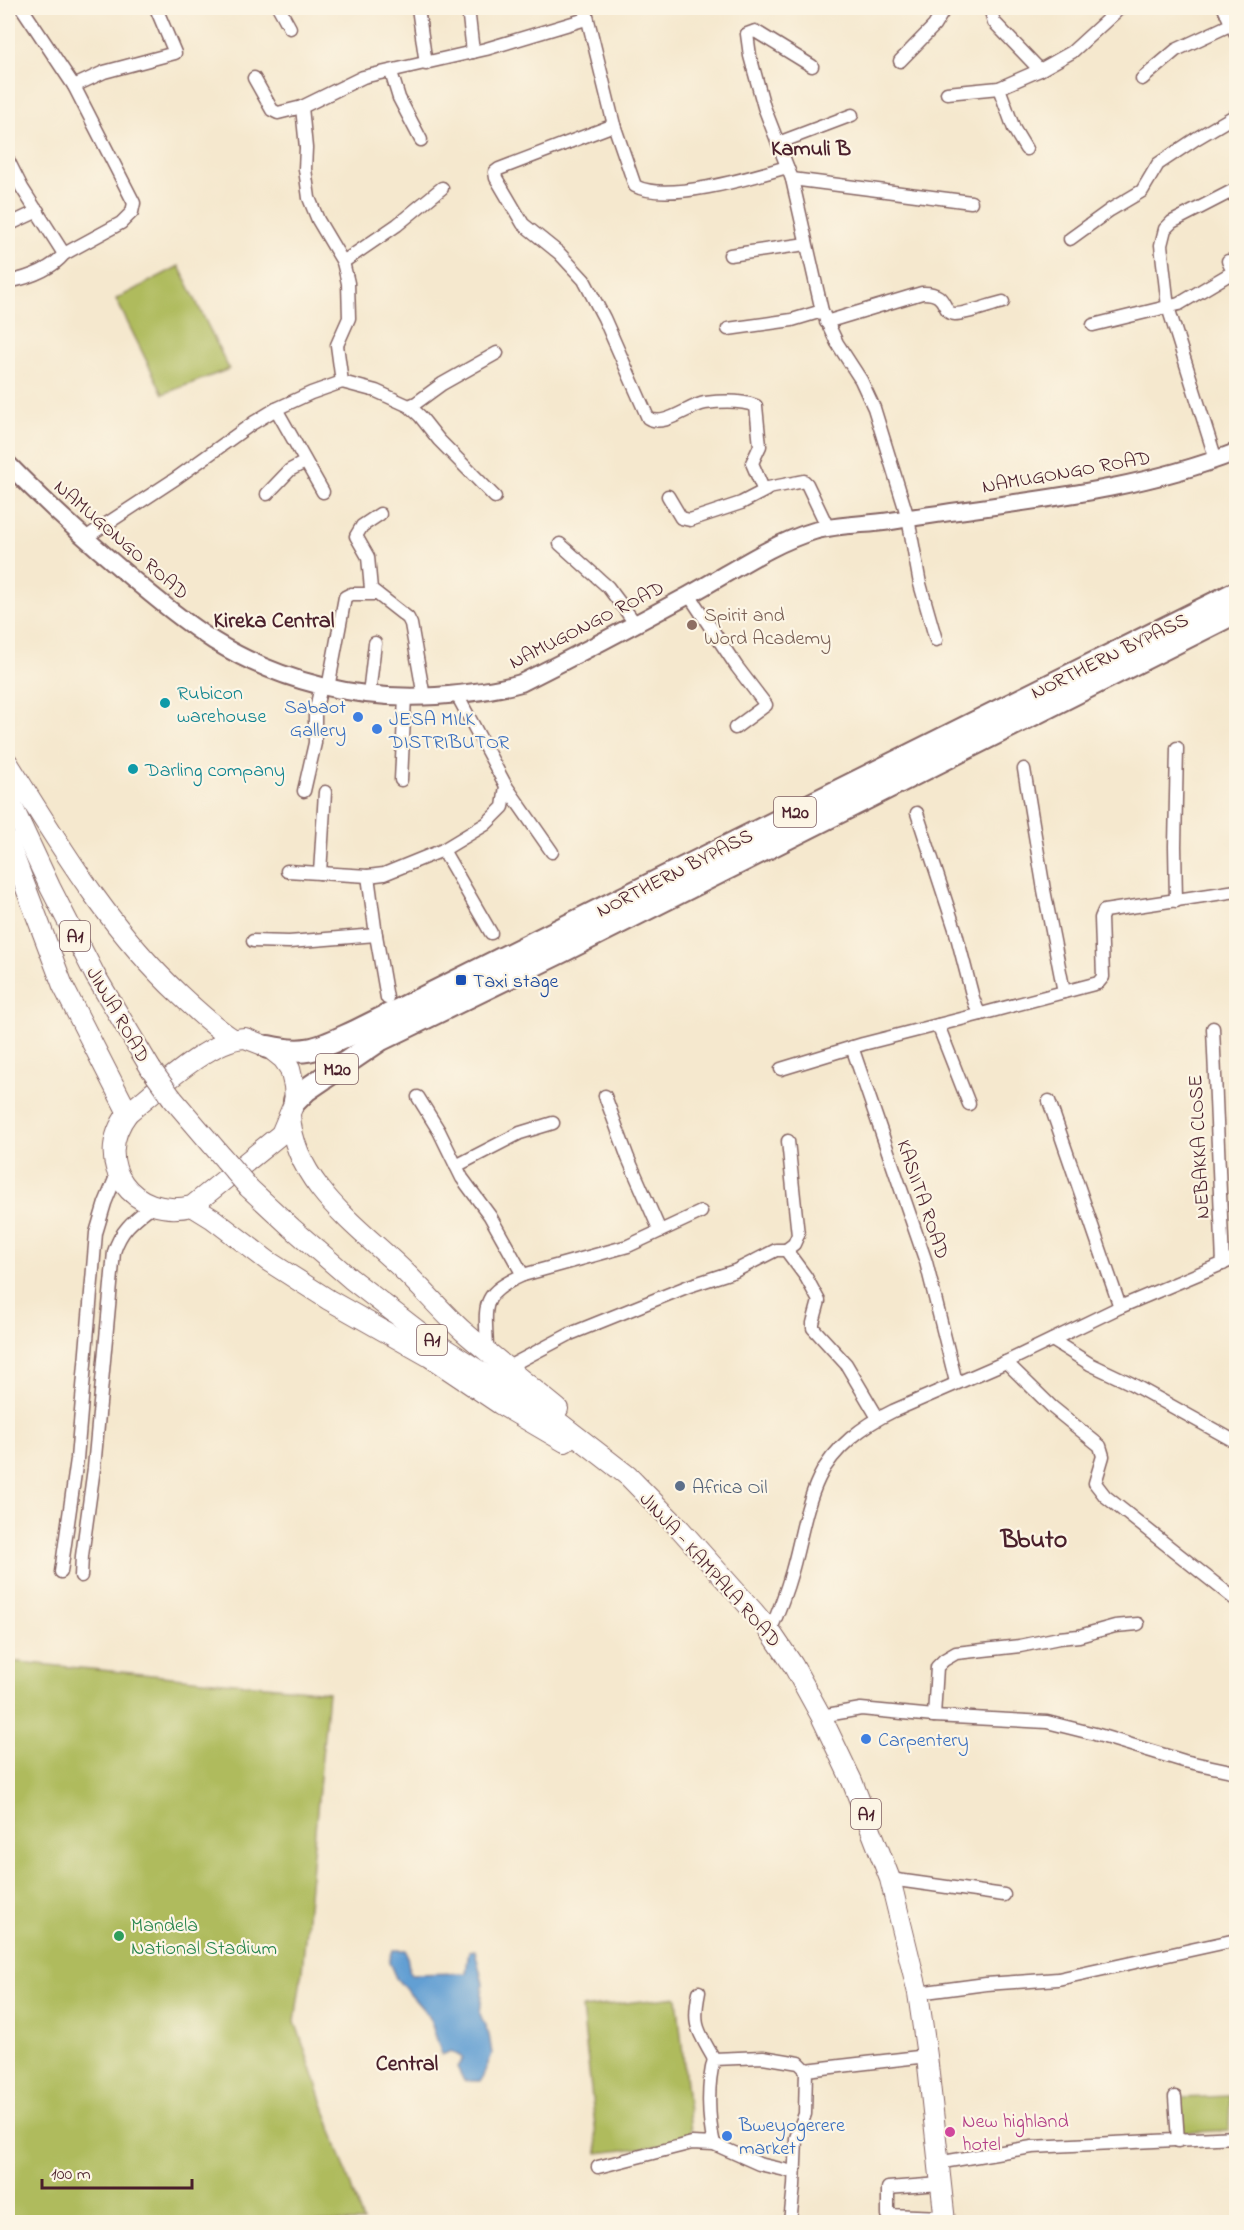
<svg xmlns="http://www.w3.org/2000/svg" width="1244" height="2230" font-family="'Indie Flower',sans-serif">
<rect width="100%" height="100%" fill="#fcf5e5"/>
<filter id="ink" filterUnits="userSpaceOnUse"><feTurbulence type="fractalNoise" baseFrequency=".0167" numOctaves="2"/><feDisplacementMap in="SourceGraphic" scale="12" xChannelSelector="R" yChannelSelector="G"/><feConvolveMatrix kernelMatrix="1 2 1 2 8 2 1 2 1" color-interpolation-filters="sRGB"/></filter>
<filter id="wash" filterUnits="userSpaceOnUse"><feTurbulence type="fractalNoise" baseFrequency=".008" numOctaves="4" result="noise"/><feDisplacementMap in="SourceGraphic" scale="24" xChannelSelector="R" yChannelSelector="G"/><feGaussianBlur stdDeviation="1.35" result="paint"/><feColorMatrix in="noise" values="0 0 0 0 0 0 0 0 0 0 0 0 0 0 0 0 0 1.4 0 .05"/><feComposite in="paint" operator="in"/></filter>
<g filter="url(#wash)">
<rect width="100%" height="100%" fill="#f5e8ce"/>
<g fill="#afbb5d" stroke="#7c6d44" stroke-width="1.5">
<path d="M179 266 229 369 163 394 116 299Z"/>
<path d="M8 1661 328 1692 302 1971 295 2021 363 2222H8Z"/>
<path d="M677 1997 692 2142 598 2153 582 2008Z"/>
<path d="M1230 2096 1229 2130 1180 2133V2098Z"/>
</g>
<path fill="#629fd3" stroke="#565f7f" stroke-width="1.5" d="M393 1950H406L410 1974 466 1973 469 1951 475 1950 483 1984 480 2014 489 2035 492 2054 481 2081H464L457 2067 463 2058 451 2051 442 2055 429 2016 396 1978 389 1962Z"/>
</g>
<g filter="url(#ink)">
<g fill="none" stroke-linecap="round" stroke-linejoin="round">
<defs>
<g id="minor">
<path d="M22 8 74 86 134 203 132 212 121 223 64 254"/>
<path d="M279 8 290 28"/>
<path d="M418 8 426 64"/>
<path d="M468 8 473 52"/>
<path d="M585 8 614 125 635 186C667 203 753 177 787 167"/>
<path d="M990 8 994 22 1040 70 1072 52 1120 8"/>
<path d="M1224 8 1236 34"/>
<path d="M900 61 934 26 945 8"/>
<path d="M812 66 755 31 747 34 750 56 764 107 792 179 822 311 837 343 861 380 874 408 908 518 920 584 936 640"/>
<path d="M391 72 399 98 421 140"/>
<path d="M254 78 272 110 278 113 302 107"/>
<path d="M1142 79 1176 50 1232 24"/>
<path d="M74 86 104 72 175 53 156 8"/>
<path d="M999 88 1014 129 1026 149"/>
<path d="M947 93 999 88 1040 70"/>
<path d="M614 125 499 169 495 172 496 178 523 224 559 253 584 280 604 318 648 418C664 428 688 406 705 403 722 401 741 400 756 406L760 446 752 463 763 489 804 481 807 484 828 528"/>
<path d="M778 143 852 115"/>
<path d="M8 160 22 188 64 254C51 270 27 278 8 282"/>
<path d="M792 179 971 202"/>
<path d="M8 225 38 211"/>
<path d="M1070 239 1110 210 1142 191 1158 164 1197 138 1236 115"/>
<path d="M730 255 806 244"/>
<path d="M343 262 397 225 442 188"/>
<path d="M826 322 922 293C950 292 940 313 955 314 967 314 990 305 1003 302"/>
<path d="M1093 325 1179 304 1233 272 1228 261"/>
<path d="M728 329 792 320 822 311"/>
<path d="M342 382 337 345 349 318 348 283 343 262 318 220 309 198 305 169 306 148 302 107 363 77 486 49 586 19"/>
<path d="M409 406 420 416 439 440 495 497"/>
<path d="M276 409 323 492"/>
<path d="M1216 460 1168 307 1161 245 1165 229 1172 222 1236 189"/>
<path d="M267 494 290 470 305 462"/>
<path d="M668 496 681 518 690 520 741 503 766 490"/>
<path d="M380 514 362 526 356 536 368 557 371 589 408 618 411 624 424 697"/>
<path d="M85 538 175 479 253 423 276 409 311 393 342 382 376 391 409 406 416 403 442 384 497 353"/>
<path d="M560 544 608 587 635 623"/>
<path d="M689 595 737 667 766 705 735 728"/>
<path d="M328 688 345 597 351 594H377"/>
<path d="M369 694 375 643"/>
<path d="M1024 769 1044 890 1064 992"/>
<path d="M401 780 405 697"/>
<path d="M506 786 552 852"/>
<path d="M304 791 315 743V713L321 686"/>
<path d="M917 813 955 929 973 998 977 1009 981 1014 1098 983 1103 977 1101 918 1104 911 1236 891"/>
<path d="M443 850 491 933"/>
<path d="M287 871 368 876 384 874 443 850 486 824 503 807 506 786 457 695"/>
<path d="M320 873 325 792"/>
<path d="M368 876 376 935 387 998"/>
<path d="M1176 901 1175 846 1177 748"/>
<path d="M253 941 289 942 376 935"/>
<path d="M938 1025 969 1104"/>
<path d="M1213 1028 1223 1264"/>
<path d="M852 1047 926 1262 956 1382"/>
<path d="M781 1069 863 1044 981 1014"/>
<path d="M605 1096 628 1158 660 1231"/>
<path d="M418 1097 439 1131 462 1178 490 1216 523 1275C478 1295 486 1306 487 1350"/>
<path d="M1049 1101 1120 1307"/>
<path d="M456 1166 520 1133 553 1123"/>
<path d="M786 1250 794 1244 798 1235 788 1141"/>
<path d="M523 1275 628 1246 701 1212"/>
<path d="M1052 1340 1090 1364 1130 1383 1236 1442"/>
<path d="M1006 1362 1052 1407 1100 1446 1103 1456 1095 1483 1105 1496 1236 1600"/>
<path d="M506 1368 570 1334 689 1286 735 1271 776 1250H786L806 1277 819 1301 813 1323V1328L846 1364 878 1418"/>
<path d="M61 1572 77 1459 96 1233 105 1203 117 1174"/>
<path d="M81 1576 82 1556 94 1468 114 1252C121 1229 134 1220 153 1205"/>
<path d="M770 1631C779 1611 786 1592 792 1571 801 1540 805 1507 819 1478 833 1448 864 1425 893 1411L1006 1362 1120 1307 1236 1258"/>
<path d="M821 1716 861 1709 934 1716 1047 1722 1095 1734 1184 1761 1236 1772"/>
<path d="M934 1716 937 1667 944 1660 956 1653 1020 1646 1059 1638 1079 1636 1115 1626 1138 1624"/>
<path d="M890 1879 1004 1895"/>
<path d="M699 1992C692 2027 698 2030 714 2059"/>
<path d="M918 1993 986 1984 1058 1979 1236 1940"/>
<path d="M1175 2097 1178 2141"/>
<path d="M714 2144C708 2118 707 2085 714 2059L763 2057 799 2063 806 2070"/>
<path d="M937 2163 1032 2147 1236 2137"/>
<path d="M598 2167 692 2143 714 2144 759 2164 794 2172"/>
<path d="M940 2184 888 2188V2215L944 2217"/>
<path d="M790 2222 794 2186 796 2138 805 2114 806 2070 927 2056"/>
</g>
<path id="secondary" d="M8 464C44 501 81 535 121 569 150 594 181 620 214 641 280 682 359 701 436 696 464 694 493 691 521 683 577 655 634 625 689 595 730 573 770 544 814 531 839 524 865 525 891 521 1006 502 1127 495 1236 452"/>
<g id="trunk">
<path d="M8 763C59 844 109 929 180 995 197 1011 213 1026 233 1039"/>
<path d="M8 797 50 887 95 975 151 1069"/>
<path d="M8 841 63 986 128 1113"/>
<path d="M245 1038 268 1047 283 1059 290 1069 294 1086 295 1101 281 1134 192 1206C133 1220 90 1163 128 1113 156 1091 210 1039 245 1038Z"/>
<path d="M172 1098 225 1160"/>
<path d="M290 1115C294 1183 357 1226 402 1269 423 1289 441 1311 463 1331 494 1358 526 1383 558 1409"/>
<path d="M249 1188 292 1228 351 1279 422 1334 557 1421 628 1476 680 1529 754 1612 770 1631 793 1665 821 1716 852 1781 890 1879 918 1993 927 2056 945 2222"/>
<path d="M192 1206 213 1219 268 1261 329 1300 430 1357 500 1404 565 1442"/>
</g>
<g id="motorway">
<path d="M268 1047C308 1056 319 1048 355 1032L1236 593"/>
<path d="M295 1101 306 1090 381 1039 562 951 1236 612"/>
</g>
</defs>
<use href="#minor" stroke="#866564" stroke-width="15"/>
<use href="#secondary" stroke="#866564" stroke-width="20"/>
<use href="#trunk" stroke="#866564" stroke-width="22"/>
<use href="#motorway" stroke="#866564" stroke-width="26"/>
<use href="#minor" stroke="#fff" stroke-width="12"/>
<use href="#secondary" stroke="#fff" stroke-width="16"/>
<use href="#trunk" stroke="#fff" stroke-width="20"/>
<use href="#motorway" stroke="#fff" stroke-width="22"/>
<defs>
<g id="trunk-bridge">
<path d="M151 1069 172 1098"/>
<path d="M225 1160 249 1188"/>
</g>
</defs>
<use href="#trunk-bridge" stroke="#866564" stroke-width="22" stroke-linecap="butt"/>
<use href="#trunk-bridge" stroke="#fff" stroke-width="20"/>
</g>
</g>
<circle fill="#8d6e63" stroke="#fcf5e5" stroke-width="2" cx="692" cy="625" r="6"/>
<g fill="#0f9aa8" stroke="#fcf5e5" stroke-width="2">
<circle cx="165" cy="703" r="6"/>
<circle cx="133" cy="769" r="6"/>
</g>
<g fill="#3f7fe0" stroke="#fcf5e5" stroke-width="2">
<circle cx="358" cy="717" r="6"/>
<circle cx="377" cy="729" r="6"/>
<circle cx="866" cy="1739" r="6"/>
<circle cx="727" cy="2136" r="6"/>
</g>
<rect fill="#1a4fb4" stroke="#fcf5e5" stroke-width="2" x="455" y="974" width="12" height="12" rx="3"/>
<circle fill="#5c6f8a" stroke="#fcf5e5" stroke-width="2" cx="680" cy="1486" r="6"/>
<circle fill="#2e9e5b" stroke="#fcf5e5" stroke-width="2" cx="119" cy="1936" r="6"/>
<circle fill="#d1479c" stroke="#fcf5e5" stroke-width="2" cx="950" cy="2132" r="6"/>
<g text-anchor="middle" stroke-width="4.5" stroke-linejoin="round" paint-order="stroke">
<g fill="#fcf5e5" stroke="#7f5f63" stroke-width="1.5">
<rect x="774" y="797" width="42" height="30" rx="4.5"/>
<rect x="60" y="921" width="30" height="30" rx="4.5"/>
<rect x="316" y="1054" width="42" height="30" rx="4.5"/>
<rect x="417" y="1325" width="30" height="30" rx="4.5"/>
<rect x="851" y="1799" width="30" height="30" rx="4.5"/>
</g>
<g font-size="18" font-weight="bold" fill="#4a1f2b">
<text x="795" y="818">M20</text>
<text x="75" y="942">A1</text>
<text x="337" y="1075">M20</text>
<text x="432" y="1346">A1</text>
<text x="866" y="1820">A1</text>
</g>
<g font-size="20" fill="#4a1f2b" stroke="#fcf5e5">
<text transform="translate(1066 471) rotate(-10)" y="7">NAMUGONGO ROAD</text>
<text transform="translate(122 539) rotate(41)" y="7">NAMUGONGO ROAD</text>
<text transform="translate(586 624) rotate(-27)" y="7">NAMUGONGO ROAD</text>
<text transform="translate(1109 655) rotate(-26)" y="7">NORTHERN BYPASS</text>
<text transform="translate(674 872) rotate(-27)" y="7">NORTHERN BYPASS</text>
<text transform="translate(119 1014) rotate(60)" y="7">JINJA ROAD</text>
<text transform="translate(1198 1147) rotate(-93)" y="7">NEBAKKA CLOSE</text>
<text transform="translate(924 1199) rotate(71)" y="7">KASIITA ROAD</text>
<text transform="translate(711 1569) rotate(48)" y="7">JINJA - KAMPALA ROAD</text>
</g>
<g font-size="20" fill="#785e54" stroke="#fcf5e5" text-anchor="start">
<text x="704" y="621">Spirit and<tspan x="704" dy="23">Word Academy</tspan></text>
</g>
<g font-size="20" fill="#0d838f" stroke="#fcf5e5" text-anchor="start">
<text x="177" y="699">Rubicon<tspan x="177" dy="23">warehouse</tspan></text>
<text x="145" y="776">Darling company</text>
</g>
<g font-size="20" fill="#366cbe" stroke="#fcf5e5" text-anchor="start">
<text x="346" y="713" text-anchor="end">Sabaot<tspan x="346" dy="23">Gallery</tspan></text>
<text x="389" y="725">JESA MILK<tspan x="389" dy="23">DISTRIBUTOR</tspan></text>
<text x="878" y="1746">Carpentery</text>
<text x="739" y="2131">Bweyogerere<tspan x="739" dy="23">market</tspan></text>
</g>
<g font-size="20" fill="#164399" stroke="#fcf5e5" text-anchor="start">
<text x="473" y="987">Taxi stage</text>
</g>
<g font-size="20" fill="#4e5e75" stroke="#fcf5e5" text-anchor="start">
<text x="692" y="1493">Africa Oil</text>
</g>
<g font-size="20" fill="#27864d" stroke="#fcf5e5" text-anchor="start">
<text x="131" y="1931">Mandela<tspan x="131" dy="23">National Stadium</tspan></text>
</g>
<g font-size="20" fill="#b23c85" stroke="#fcf5e5" text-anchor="start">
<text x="962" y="2127">New highland<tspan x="962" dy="23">hotel</tspan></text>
</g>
<g font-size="22" font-weight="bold" fill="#4a1f2b" stroke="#fcf5e5">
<text x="811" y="155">Kamuli B</text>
<text x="274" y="627">Kireka Central</text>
<text x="407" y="2070">Central</text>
</g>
<g font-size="26" font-weight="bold" fill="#4a1f2b" stroke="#fcf5e5">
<text x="1034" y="1547">Bbuto</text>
</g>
</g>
<rect width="1244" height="2230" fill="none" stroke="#fcf5e5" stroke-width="30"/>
<path d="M42 2179v9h150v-9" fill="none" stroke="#4a1f2b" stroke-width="3"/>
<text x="51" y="2179" font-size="18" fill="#4a1f2b" stroke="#fcf5e5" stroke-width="4.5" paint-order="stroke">100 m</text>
</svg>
